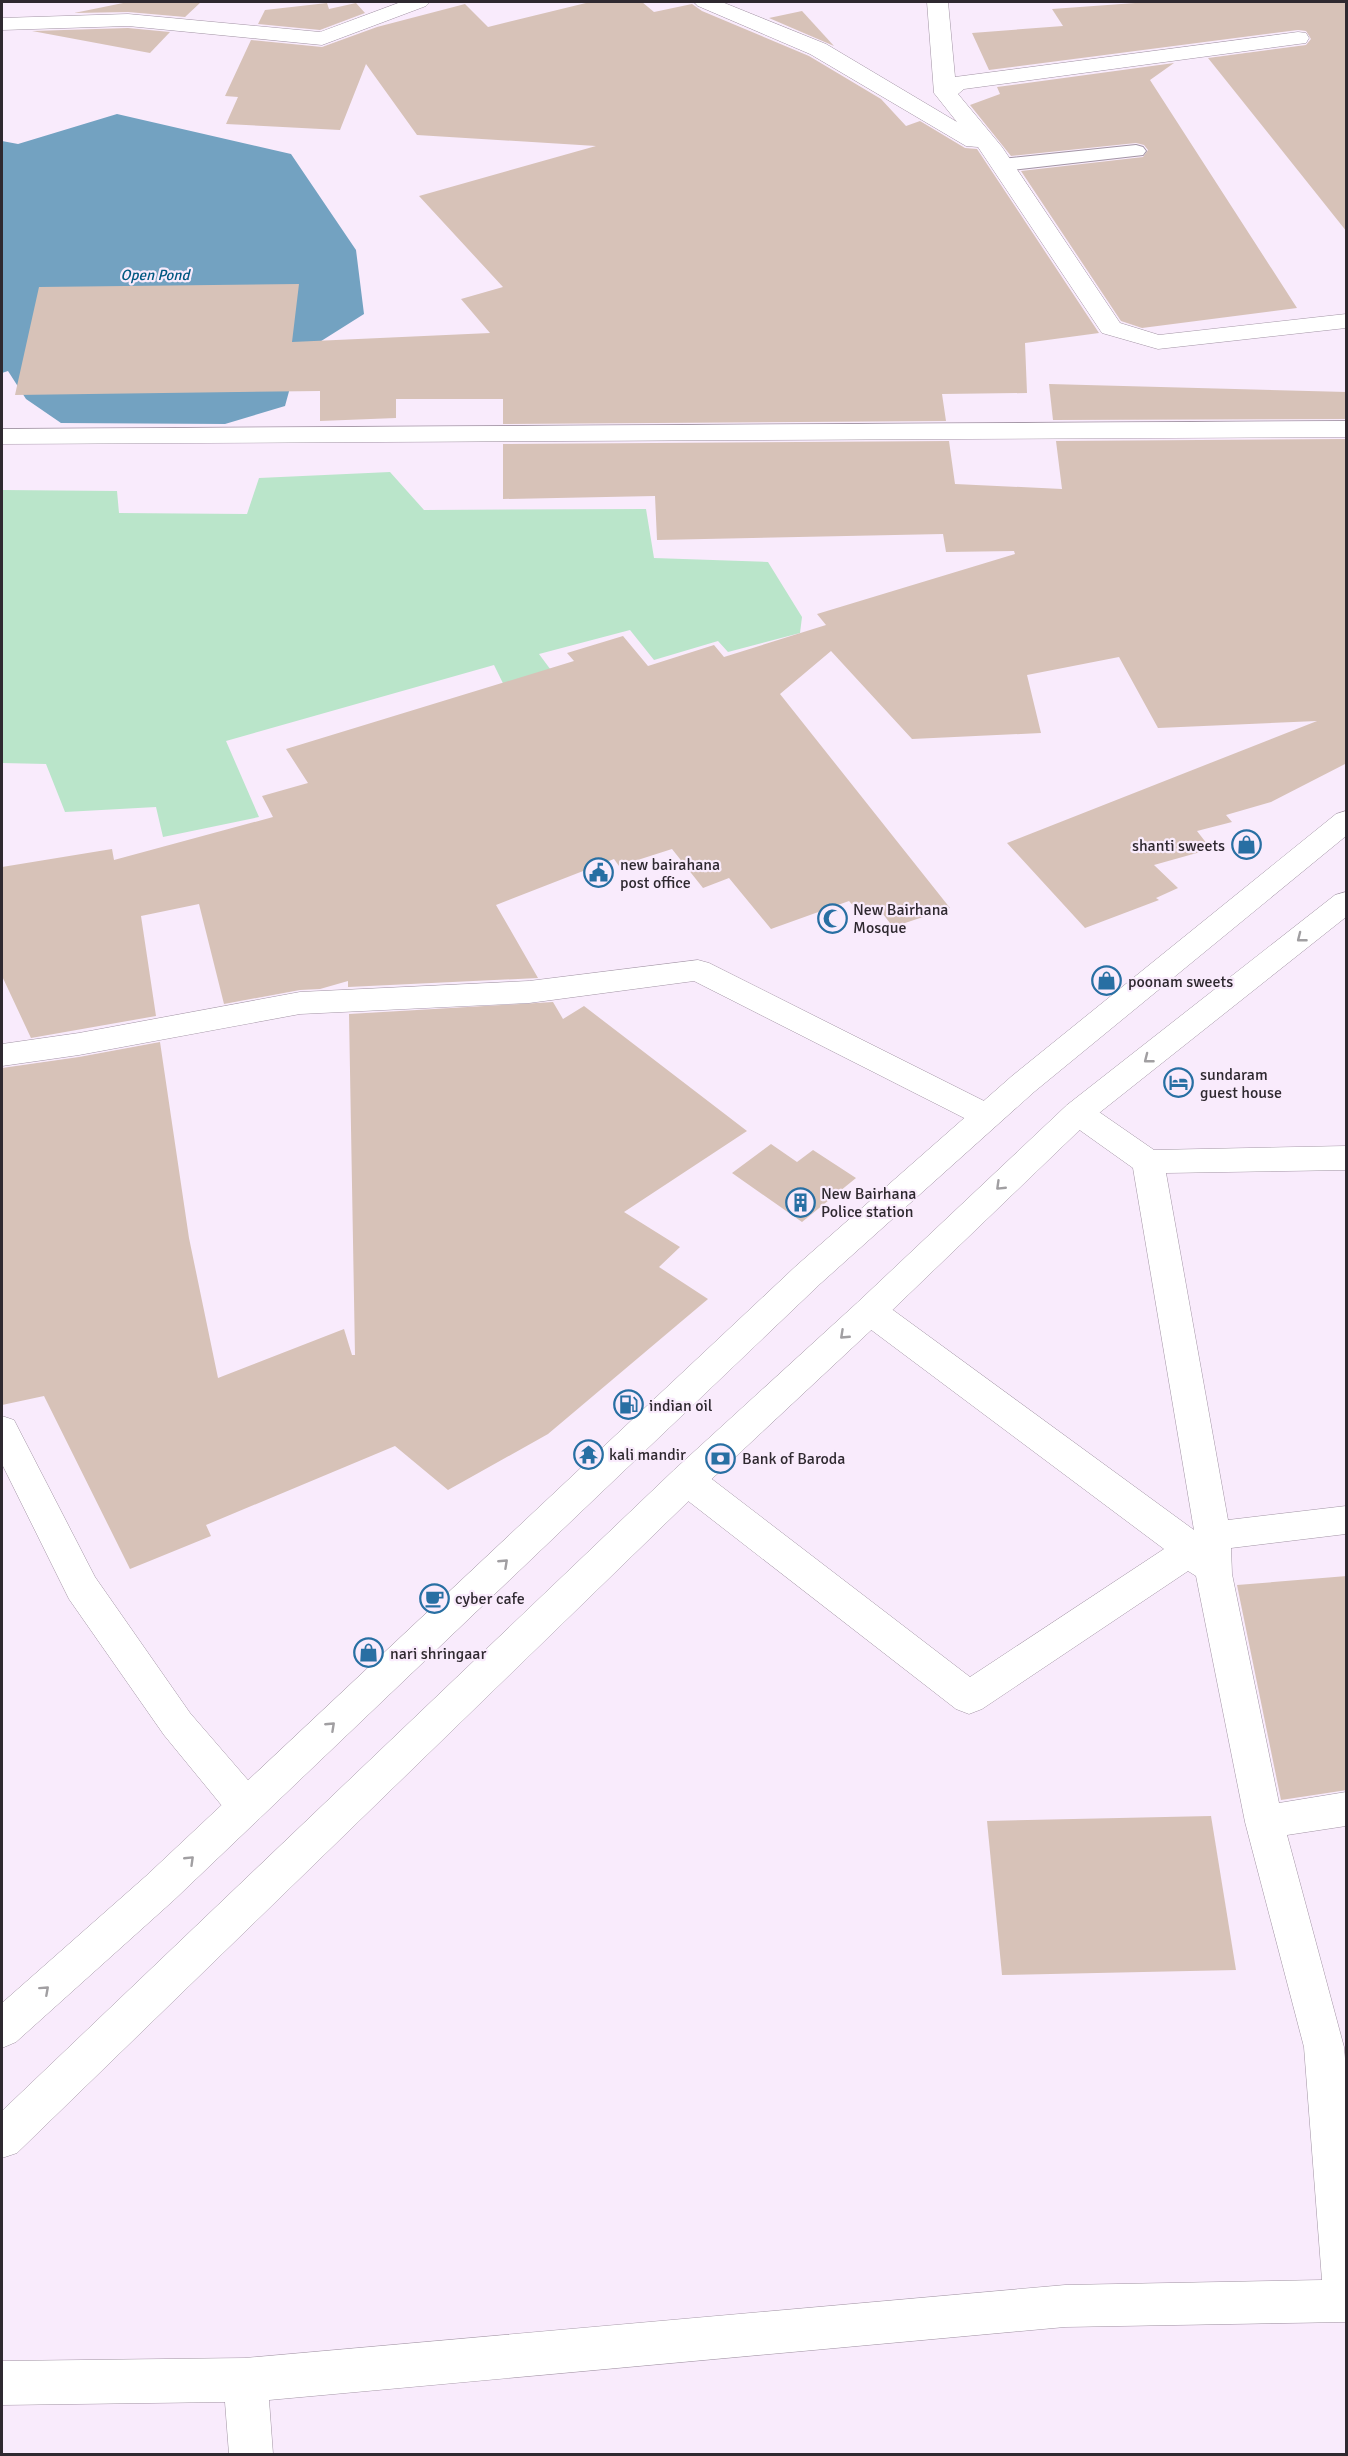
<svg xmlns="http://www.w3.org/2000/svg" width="1348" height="2456" font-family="Signika,sans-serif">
<rect width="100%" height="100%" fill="#f9ebfc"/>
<path fill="#bae5ca" d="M390 472 424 510 646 509 654 558 768 562 802 617 800 633 728 652 718 641 654 660 630 630 539 654 582 712 527 732 494 665 226 741 259 817 163 837 156 807 65 812 46 764 2 763V490L117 491 119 513 247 514 259 478Z"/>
<path fill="#73a2c1" d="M117 114 291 154 356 250 364 314 299 355 285 406 225 424 61 423 26 399 8 371 2 373V141L18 144Z"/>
<g fill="#d7c2b8">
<path d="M128 2H201L185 17 128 12 74 13Z"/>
<path d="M590 2H642L654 12 692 4 702 11 809 56 881 99 906 126 920 121 965 148 977 149 1099 333 1025 343 1027 393 942 394 946 421 503 424V399H396V418L320 421V391L15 395 39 287 299 284 292 342 490 333 461 299 503 287 419 196 596 146 417 135 366 64 340 130 226 124 238 97 225 96 251 40 322 47 377 27 465 4 488 27Z"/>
<path d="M1149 2H1347V232L1208 58 1306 45 1311 39 1306 31 1298 30 989 70 972 33 1063 26 1052 9Z"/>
<path d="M327 3 329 9 356 3 365 13 320 30 258 24 265 10Z"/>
<path d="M802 11 834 46 769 18Z"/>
<path d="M128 28 170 32 150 53 32 31Z"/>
<path d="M1174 63 1150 80 1297 308 1142 328 1121 321 1021 171 1143 157 1148 150 1144 145 1136 143 1011 156 970 105 1000 94 997 87Z"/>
<path d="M1049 384 1347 392V419L1053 420Z"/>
<path d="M1347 439V763L1271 802 1226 815 1232 822 1197 831 1211 849 1154 865 1178 888 1156 898 1159 900 1085 928 1007 843 1317 721 1158 728 1119 657 1027 675 1041 733 912 739 831 651 780 694 950 908 893 927 876 905 858 911 849 901 771 929 729 878 703 888 672 849 619 866 614 859 496 905 538 978 348 987V981L320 989 300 990 224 1004 199 904 141 916 156 1016 31 1038 2 976V867L112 849 114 860 273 817 262 796 308 783 286 749 574 661 567 653 623 636 648 666 714 645 724 657 826 625 817 614 1015 554 1014 551 946 552 943 534 657 540 655 496 503 499V444L949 441 955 484 1062 489 1056 441Z"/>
<path d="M553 1002 563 1019 584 1006 747 1131 624 1212 680 1247 659 1267 708 1299 548 1434 448 1490 395 1446 206 1525 211 1536 130 1569 44 1396 2 1405V1068L79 1057 160 1042 189 1238 218 1378 344 1329 352 1355H355L349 1014Z"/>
<path d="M771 1144 797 1162 813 1150 856 1178 802 1222 732 1173Z"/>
<path d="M1347 1576V1790L1281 1800 1237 1585Z"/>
<path d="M1211 1816 1236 1970 1002 1975 987 1821Z"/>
</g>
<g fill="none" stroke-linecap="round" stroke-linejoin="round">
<defs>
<path id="service" d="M1136 145 1143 147 1146 151 1143 155 1002 171 995 169 992 165 995 161 1002 159Z"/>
<g id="minor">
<path d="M401 2H430L426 6 322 45 128 26 2 30V18L128 14 320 32Z"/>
<path d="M694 2H722L826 44 957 122 934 93 927 2H948L955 77 1298 32 1306 33 1309 38 1306 43 1298 44 964 89 958 94 1002 147 1120 323 1159 335 1346 314V328L1158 349 1102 333 978 147 966 146 810 54 698 6Z"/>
<path d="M698 960 709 963 998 1108 1003 1116 998 1124 987 1127 976 1124 694 981 529 1003 300 1014 79 1055 2 1066V1044L79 1033 300 992 529 981Z"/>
<path d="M1078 1102 1089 1105 1154 1150 1346 1146V1170L1166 1173 1228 1520 1346 1506V1534L1231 1548 1232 1574 1279 1803 1346 1792V1826L1287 1835 1344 2047 1346 2070V2322L1065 2327 269 2400 273 2454H229L225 2402 2 2405V2361L245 2358 1065 2285 1322 2280 1304 2047 1245 1822 1196 1576 1188 1571 982 1709 969 1714 956 1709 674 1490 669 1480 674 1470 687 1466 700 1470 970 1677 1164 1549 858 1320 853 1311 858 1302 870 1298 882 1302 1194 1530 1133 1168 1067 1121 1062 1113 1067 1105Z"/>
<path d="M2 1416 14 1420 95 1577 190 1713 260 1794 265 1806 260 1818 246 1823 232 1818 164 1735 69 1599 2 1464Z"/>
</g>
<path id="tertiary" d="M1346 421V437L2 444V429Z"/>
<g id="primary">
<path d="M1346 811V836L1034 1092 820 1284 174 1900 16 2042 2 2048V2003L146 1876 796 1266 1012 1076 1336 814Z"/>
<path d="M1346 892V917L1089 1121 882 1320 700 1490 17 2153 2 2158V2111L674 1470 858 1302 1067 1105 1335 895Z"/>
</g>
</defs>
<use href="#service" stroke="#a294a4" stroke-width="2"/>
<use href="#minor" stroke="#a294a4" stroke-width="1"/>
<use href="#tertiary" stroke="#a294a4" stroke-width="1"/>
<use href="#primary" stroke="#a294a4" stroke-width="1"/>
<use href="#service" fill="#fff" fill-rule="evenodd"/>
<use href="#minor" fill="#fff" fill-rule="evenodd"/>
<use href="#tertiary" fill="#fff" fill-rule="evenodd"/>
<use href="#primary" fill="#fff" fill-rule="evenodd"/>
</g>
<defs><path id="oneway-chevron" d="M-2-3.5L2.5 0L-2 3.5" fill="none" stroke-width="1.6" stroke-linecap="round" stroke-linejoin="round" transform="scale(1.5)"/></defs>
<g stroke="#a19fa2">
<use href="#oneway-chevron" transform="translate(1301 938) rotate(142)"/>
<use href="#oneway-chevron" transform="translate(1148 1059) rotate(142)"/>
<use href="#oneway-chevron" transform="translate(1000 1186) rotate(136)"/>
<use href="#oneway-chevron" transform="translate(844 1335) rotate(137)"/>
<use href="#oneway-chevron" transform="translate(504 1563) rotate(-43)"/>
<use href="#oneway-chevron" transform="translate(331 1726) rotate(-43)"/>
<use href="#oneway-chevron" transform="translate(190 1860) rotate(-44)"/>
<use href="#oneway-chevron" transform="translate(45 1990) rotate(-42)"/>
</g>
<defs>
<symbol id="shop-ring" viewBox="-11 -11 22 22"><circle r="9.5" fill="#f9ebfc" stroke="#286fa3" stroke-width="1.5"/><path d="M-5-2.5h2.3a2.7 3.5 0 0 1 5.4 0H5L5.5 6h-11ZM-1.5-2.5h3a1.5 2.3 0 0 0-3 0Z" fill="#286fa3"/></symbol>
<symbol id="civic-ring" viewBox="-11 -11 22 22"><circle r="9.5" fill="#f9ebfc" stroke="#286fa3" stroke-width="1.5"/><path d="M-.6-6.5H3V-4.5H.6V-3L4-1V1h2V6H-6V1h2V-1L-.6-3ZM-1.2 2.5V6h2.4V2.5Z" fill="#286fa3"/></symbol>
<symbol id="mosque-ring" viewBox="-11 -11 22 22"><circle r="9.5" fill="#f9ebfc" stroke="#286fa3" stroke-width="1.5"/><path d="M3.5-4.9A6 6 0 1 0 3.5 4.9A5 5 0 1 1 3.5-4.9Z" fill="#286fa3"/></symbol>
<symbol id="hotel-ring" viewBox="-11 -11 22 22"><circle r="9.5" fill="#f9ebfc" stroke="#286fa3" stroke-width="1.5"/><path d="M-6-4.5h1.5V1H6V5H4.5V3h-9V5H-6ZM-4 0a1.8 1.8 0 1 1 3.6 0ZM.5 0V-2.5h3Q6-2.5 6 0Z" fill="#286fa3"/></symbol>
<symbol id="building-ring" viewBox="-11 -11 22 22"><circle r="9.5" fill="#f9ebfc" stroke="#286fa3" stroke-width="1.5"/><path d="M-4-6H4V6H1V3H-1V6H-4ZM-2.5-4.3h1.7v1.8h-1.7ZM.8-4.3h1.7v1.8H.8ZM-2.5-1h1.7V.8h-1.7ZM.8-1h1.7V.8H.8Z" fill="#286fa3"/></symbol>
<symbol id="fuel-ring" viewBox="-11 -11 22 22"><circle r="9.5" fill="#f9ebfc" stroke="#286fa3" stroke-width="1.5"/><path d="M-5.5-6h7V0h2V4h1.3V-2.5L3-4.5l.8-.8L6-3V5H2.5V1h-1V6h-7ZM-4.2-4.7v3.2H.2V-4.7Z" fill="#286fa3"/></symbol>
<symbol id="temple-ring" viewBox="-11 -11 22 22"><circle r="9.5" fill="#f9ebfc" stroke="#286fa3" stroke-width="1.5"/><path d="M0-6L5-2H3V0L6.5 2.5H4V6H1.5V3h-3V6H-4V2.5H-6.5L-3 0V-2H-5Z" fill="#286fa3"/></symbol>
<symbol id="bank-ring" viewBox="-11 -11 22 22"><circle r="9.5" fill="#f9ebfc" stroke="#286fa3" stroke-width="1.5"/><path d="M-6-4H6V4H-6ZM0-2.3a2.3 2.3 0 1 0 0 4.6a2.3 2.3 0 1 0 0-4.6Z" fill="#286fa3"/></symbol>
<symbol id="cafe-ring" viewBox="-11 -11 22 22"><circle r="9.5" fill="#f9ebfc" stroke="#286fa3" stroke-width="1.5"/><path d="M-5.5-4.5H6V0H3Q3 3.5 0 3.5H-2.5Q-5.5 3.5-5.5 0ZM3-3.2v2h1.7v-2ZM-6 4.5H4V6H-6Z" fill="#286fa3"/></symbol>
</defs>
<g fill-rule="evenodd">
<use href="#shop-ring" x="1230" y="828" width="33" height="33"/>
<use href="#civic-ring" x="582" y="856" width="33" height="33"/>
<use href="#mosque-ring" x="816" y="902" width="33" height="33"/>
<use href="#shop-ring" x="1090" y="964" width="33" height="33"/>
<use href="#hotel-ring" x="1162" y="1066" width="33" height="33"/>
<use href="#building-ring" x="784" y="1186" width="33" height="33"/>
<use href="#fuel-ring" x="612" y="1388" width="33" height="33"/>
<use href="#temple-ring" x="572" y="1438" width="33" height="33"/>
<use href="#bank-ring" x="704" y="1442" width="33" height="33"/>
<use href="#cafe-ring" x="418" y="1582" width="33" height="33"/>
<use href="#shop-ring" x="352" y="1636" width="33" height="33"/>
</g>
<g text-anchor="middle" stroke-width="4.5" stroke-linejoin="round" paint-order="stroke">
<g font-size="15" font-style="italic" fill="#005881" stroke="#f9ebfc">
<text x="155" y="280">Open Pond</text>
</g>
<g font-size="16" fill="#2f2930" stroke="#f9ebfc" text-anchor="start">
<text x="1225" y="851" text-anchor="end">shanti sweets</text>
<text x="620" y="870">new bairahana<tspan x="620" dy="18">post office</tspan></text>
<text x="853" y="915">New Bairhana<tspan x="853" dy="18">Mosque</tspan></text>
<text x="1128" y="987">poonam sweets</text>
<text x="1200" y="1080">sundaram<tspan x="1200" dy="18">guest house</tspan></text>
<text x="821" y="1199">New Bairhana<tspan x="821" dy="18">Police station</tspan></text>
<text x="649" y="1411">indian oil</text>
<text x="609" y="1460">kali mandir</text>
<text x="742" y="1464">Bank of Baroda</text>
<text x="455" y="1604">cyber cafe</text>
<text x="390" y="1659">nari shringaar</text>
</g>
</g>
<rect width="1348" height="2456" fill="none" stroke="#2f2930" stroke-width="6"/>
</svg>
